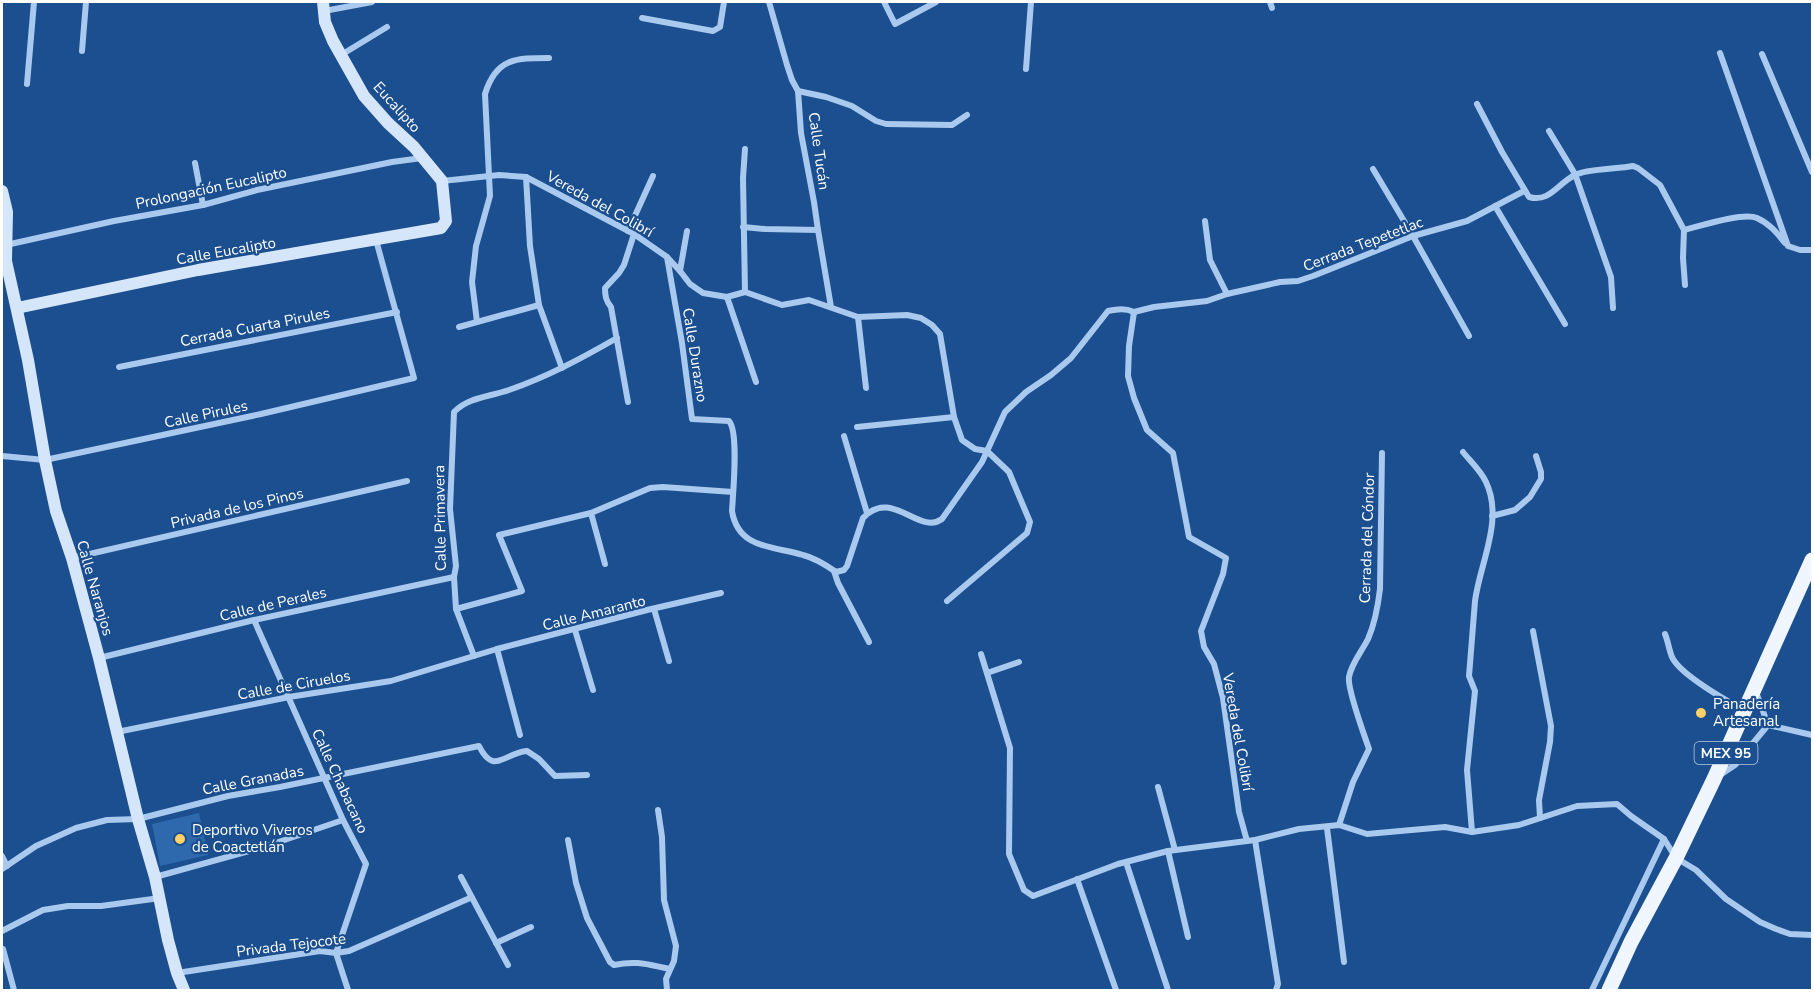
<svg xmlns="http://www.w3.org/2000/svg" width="1814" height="992" font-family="'Nunito Sans',sans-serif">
<rect width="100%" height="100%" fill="#1b4f8f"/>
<path fill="#2e69ad" d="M199 813 208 855 160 866 152 824Z"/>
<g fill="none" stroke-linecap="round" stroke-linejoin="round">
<g stroke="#a9c9ee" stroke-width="6">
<path d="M769 2 787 65 792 80 798 91 801 133 814 202 818 230 831 307"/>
<path d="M884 2 895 24 936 2"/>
<path d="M1270 2 1272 8"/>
<path d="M324 11 372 2"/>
<path d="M642 18 713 31 720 27 724 2"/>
<path d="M82 51 86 2"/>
<path d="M1720 53 1788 246 1800 250H1812"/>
<path d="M1762 54 1812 172"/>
<path d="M341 55 387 27"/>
<path d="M1026 69 1031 2"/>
<path d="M27 84 34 2"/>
<path d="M798 91 826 97 852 106 876 121 886 124 952 125 967 115"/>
<path d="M1477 104 1502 152 1529 197C1550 203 1558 183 1575 175 1585 169 1618 169 1633 166L1638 168 1660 185 1684 230 1683 258 1685 285"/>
<path d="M1549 131 1575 174 1611 277 1613 308"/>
<path d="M195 163 203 205"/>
<path d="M1373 169 1413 236 1469 336"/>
<path d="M526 177 530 246 539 305 562 368"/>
<path d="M442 181 499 175 526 177 634 234 667 257 680 271 690 284 703 293 727 297 745 292 782 305 809 300 858 317 907 315 921 318 932 325 940 334 954 417 962 440 975 449 987 451"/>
<path d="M1495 206 1565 324"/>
<path d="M1205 221 1210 260 1227 294"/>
<path d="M743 227 765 229 818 230"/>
<path d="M1684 230C1700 226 1743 212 1757 218 1770 224 1777 233 1785 243"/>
<path d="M628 231 653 176"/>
<path d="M6 245 114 221 203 205 257 190 392 162 422 158"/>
<path d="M667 257 682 343 692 419 729 421C739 432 733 493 732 511 738 549 773 546 803 555 815 558 826 565 836 572L844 570 847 566 863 518C892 487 919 536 942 519L982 462 1005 412 1026 392 1051 375 1071 358 1108 311C1118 309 1125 308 1134 312"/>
<path d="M680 271 687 231"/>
<path d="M745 292 743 178 745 149"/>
<path d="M727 297 756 382"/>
<path d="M1134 312 1129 346 1128 376 1134 398 1147 430 1173 453 1189 537 1226 558 1223 574 1201 631 1204 647 1214 664 1223 698 1239 812 1247 841"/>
<path d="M1134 312 1154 307 1207 301 1227 294 1280 282 1298 281 1313 276 1413 236 1467 221 1524 191"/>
<path d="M858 317 866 388"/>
<path d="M477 322 472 282 476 246 490 196 485 94C496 58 516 58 549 58"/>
<path d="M459 327 539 305"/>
<path d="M119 367 397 312"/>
<path d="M628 402 611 307C606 301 605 296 605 288L619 273 624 265 634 234"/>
<path d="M857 427 954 417"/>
<path d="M844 436 867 513"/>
<path d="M1463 452C1471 462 1481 471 1486 482 1504 520 1480 563 1475 601L1469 676 1475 691 1467 770 1472 832"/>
<path d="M2 456 45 460 261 414 414 378 376 240"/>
<path d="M591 513 605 564"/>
<path d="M1492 516 1515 510 1530 497 1541 479V472L1536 456"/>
<path d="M72 558 407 481"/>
<path d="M834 571 838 583 869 642"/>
<path d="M947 601 1027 533 1030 522 1009 472 987 451"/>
<path d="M456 609 522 591 499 535 591 513 650 488 663 487 733 492"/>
<path d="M654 609 669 661"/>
<path d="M254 620 343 820 366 864 336 953 348 990"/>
<path d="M575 630 593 690"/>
<path d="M1533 631 1551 726 1550 742 1539 800 1540 818"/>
<path d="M1665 634C1668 641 1669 650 1672 657 1680 675 1727 701 1745 711"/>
<path d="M497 649 520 735"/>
<path d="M981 654 1010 748 1009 854 1024 890 1033 896 1118 864 1168 851 1255 840 1299 829 1339 825 1367 834 1445 827 1472 832 1519 825 1577 806 1617 804 1631 816 1664 839 1676 858 1696 870 1726 899 1760 922 1776 929 1790 934 1812 935"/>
<path d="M474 656 456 609 454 577 456 566 450 509 454 412C469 397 489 397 509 390 547 377 582 358 617 338"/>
<path d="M99 658 254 620 454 577"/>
<path d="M987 673 1019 662"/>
<path d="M1756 692 1768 725"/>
<path d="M117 732 289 697 391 681 497 649 647 610 721 593"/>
<path d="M1720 775 1735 765 1768 725 1812 735"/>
<path d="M1158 787 1175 850"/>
<path d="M658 810 662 837 664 900 676 946 674 961 666 979 667 990"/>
<path d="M1339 825 1353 782 1369 749C1364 734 1347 689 1349 677 1351 664 1362 651 1368 639 1375 623 1378 606 1380 589L1382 453"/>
<path d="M1327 828 1344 962"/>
<path d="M568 840 576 883 587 918 610 962 614 965C637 960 649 965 670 969"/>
<path d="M1255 840 1278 984 1276 990"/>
<path d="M1168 851 1188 937"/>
<path d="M2 856 7 866"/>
<path d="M1126 862 1168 990"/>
<path d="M2 869 36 846 76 828 107 820 138 819 228 796 280 787 479 746C494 776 504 753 527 751L539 759 555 776 587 775"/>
<path d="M155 877 264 847 343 820"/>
<path d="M461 877 508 965"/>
<path d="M1077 879 1116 990"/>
<path d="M2 931 43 910 68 906H101L160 898"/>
<path d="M496 943 531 927"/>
<path d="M3 949 14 990"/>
<path d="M177 973 320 951 336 953 349 951 470 898"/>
<path d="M1592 990 1664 839"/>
</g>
<g stroke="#d6e6fa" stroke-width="12">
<path d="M2 191 7 212 6 261 28 360 45 460 56 511 72 558 99 658 138 819 155 877 168 940 177 973 184 990"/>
<path d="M17 308 198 270 441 228 446 221 442 181 414 147 388 123 364 96 333 41 325 22 323 2"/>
</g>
<path stroke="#f0f6ff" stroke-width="15" d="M1609 990 1631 942 1676 858 1714 779 1812 560"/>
</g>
<g fill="#ffd166" stroke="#1b4f8f" stroke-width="2">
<circle cx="1701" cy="713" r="6"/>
<circle cx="180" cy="839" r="6"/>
</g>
<g text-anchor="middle" stroke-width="4.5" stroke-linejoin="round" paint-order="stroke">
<rect fill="#1b4f8f" stroke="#bbcadd" stroke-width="1.5" x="1694.5" y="742" width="63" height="22" rx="4.5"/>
<g font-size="14" font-weight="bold" fill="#fff">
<text x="1726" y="758">MEX 95</text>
</g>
<g font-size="15" fill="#fff" stroke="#1b4f8f">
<text transform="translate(397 107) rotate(48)" y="5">Eucalipto</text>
<text transform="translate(819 151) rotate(82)" y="5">Calle Tucán</text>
<text transform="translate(211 188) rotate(-12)" y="5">Prolongación Eucalipto</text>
<text transform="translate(600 204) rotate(29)" y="5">Vereda del Colibrí</text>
<text transform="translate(1363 244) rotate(-21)" y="5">Cerrada Tepetetlac</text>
<text transform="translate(226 251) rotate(-10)" y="5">Calle Eucalipto</text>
<text transform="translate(255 327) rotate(-11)" y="5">Cerrada Cuarta Pirules</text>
<text transform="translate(695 355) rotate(81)" y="5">Calle Durazno</text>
<text transform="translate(206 414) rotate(-12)" y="5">Calle Pirules</text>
<text transform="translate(237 508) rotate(-13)" y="5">Privada de los Pinos</text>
<text transform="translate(440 518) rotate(-91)" y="5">Calle Primavera</text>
<text transform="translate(1367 538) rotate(-88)" y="5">Cerrada del Cóndor</text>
<text transform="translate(95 588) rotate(74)" y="5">Calle Naranjos</text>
<text transform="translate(273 604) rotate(-13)" y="5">Calle de Perales</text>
<text transform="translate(594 613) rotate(-14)" y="5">Calle Amaranto</text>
<text transform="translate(294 685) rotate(-10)" y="5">Calle de Ciruelos</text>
<text transform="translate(1238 732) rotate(80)" y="5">Vereda del Colibrí</text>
<text transform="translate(253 780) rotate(-11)" y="5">Calle Granadas</text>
<text transform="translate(340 781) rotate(65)" y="5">Calle Chabacano</text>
<text transform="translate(291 945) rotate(-7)" y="5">Privada Tejocote</text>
</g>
<g font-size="15" fill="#fff" stroke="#1b4f8f" text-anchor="start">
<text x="1713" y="709">Panadería<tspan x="1713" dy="17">Artesanal</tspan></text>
<text x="192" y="835">Deportivo Viveros<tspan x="192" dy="17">de Coactetlán</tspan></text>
</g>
</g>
<rect width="1814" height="992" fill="none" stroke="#ffffff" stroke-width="6"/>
</svg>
